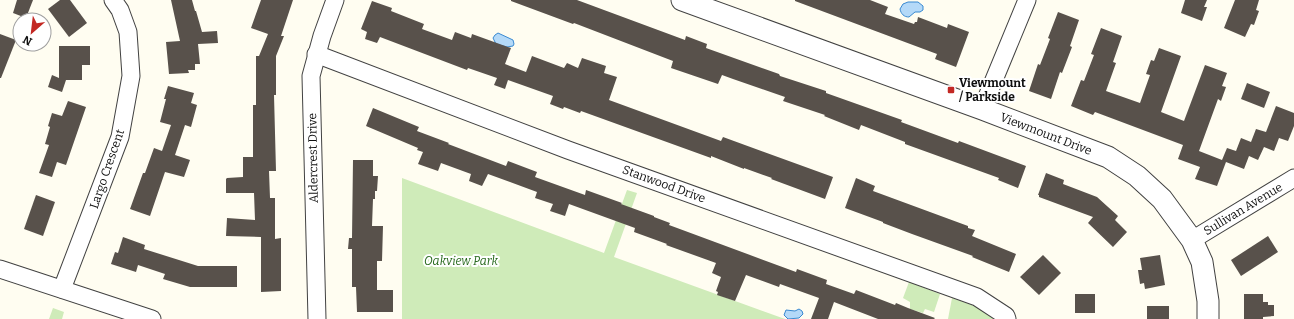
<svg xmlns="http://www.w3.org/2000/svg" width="1294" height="319" font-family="Bitter,serif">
<rect width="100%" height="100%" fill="#fffdf1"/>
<g fill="#cfebb9">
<path d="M402 178 604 253 627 190 637 193 614 257 785 319H402Z"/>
<path d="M909 282 940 294 934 312 925 309 923 313 910 309V302L903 298Z"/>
<path d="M952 298 986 310 998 319H948Z"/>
<path d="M53 308 64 312 62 319H49Z"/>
</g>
<g fill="#b4d9f8" stroke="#3989d1">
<path d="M908 2H918L923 6V10L920 12H915L909 17C904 17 901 14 900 9L903 4Z"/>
<path d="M498 33 513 40 514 44 513 46 507 47 496 44 493 38 495 35Z"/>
<path d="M799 309 802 311 803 314 799 318 788 319 784 315 786 310 795 311Z"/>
</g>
<g fill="#58514b">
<path d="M17 0H33L26 18 13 13Z"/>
<path d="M60 0H70L87 23 69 37 48 9Z"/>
<path d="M171 0H192L195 11H196L202 32 217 31 218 43 198 44 200 64H195V70H188L189 73 169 74 166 42 180 41Z"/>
<path d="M261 0H293L281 36H284L276 56V95H274L276 171H269L270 198H275V239L281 238V291L261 292V237L226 236 227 218 255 220 254 193H226V179L227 178 243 177V157H253V105H256V56H259L268 34 251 28Z"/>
<path d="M511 0H577L685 40 686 36 707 44 706 48 779 74 780 76 826 91V93L902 120 901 122 958 143 959 141 1026 166 1018 188 998 180 999 178 905 144V142L861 125 859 130 824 116 825 115 783 101 785 97 733 79 722 75 718 84 671 68 673 61 574 23 573 24 511 1Z"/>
<path d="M795 0H870L888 7 885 14 914 24 915 22H917L918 17 947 28 948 24 969 32 956 67 935 59 937 54 795 1Z"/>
<path d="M1185 0H1207L1204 7H1207L1202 21 1181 13Z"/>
<path d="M1235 0H1259L1256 10 1259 11 1254 25 1251 24 1245 37 1224 28Z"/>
<path d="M372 1 392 8 391 11 424 24 422 29 452 40 455 32 471 38 472 34 511 48 505 64 526 72 532 56 564 68 567 63 578 68 582 58 606 66 604 73 617 77 609 100 721 141 723 137 833 177 825 199 771 179 772 178 744 168V169L711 156V158L581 111 580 113 564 107 563 109 550 104 553 96 508 80 505 89 494 85 497 78 468 68 467 70 380 37 377 43 365 39 367 32 361 29Z"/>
<path d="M1058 12 1079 20 1070 46 1072 47 1062 73 1060 72 1051 99 1029 91 1038 64 1040 65 1050 39 1048 38Z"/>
<path d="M1101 28 1122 36 1113 62 1116 63 1106 91 1140 103 1150 75 1146 74 1151 60 1154 61 1159 48 1181 56 1161 112 1184 121 1205 65 1227 73 1222 86 1226 87 1221 101 1218 99 1199 151 1222 160 1227 148 1236 151 1241 138 1251 142 1256 129 1266 132 1276 106 1294 113V126L1288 141 1279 138 1274 151 1264 147 1258 160 1249 156 1244 169 1226 162 1217 186 1195 179 1200 167 1178 159 1183 145 1095 112 1093 115 1071 106 1081 80 1084 81 1094 55 1091 54Z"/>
<path d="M0 34 16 40 1 78H0Z"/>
<path d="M59 46H90V65H82V80H66L62 92 48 87 52 75 59 78Z"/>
<path d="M1247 83 1270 92 1264 108 1241 99Z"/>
<path d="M168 86 194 93 191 103 197 105 191 127 185 125 175 155 190 160 184 177 165 172 150 216 130 209 143 173H145L154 148 162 151 171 125 160 122 166 99H164Z"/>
<path d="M68 101 86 107 66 165 57 162 52 177 39 173 49 145 45 144 50 127 48 126 52 113 62 116Z"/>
<path d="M373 108 419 127 417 131 449 143 448 144 506 166 508 161 537 172 535 177 585 195 586 190 622 203 621 204 654 216V217L670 223 669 225 796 272 797 269 827 280 826 284 854 294 856 290 895 305 896 303 908 308 935 318 934 319H878L834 302 828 319H811L819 298 780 284 779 287 746 275 735 301 717 295 718 292 716 291 721 277 712 273 716 263 666 245 667 244 634 232 635 228 569 204 565 216 550 211 553 204 535 198 537 192 488 174 482 186 469 181 471 174 441 163 438 171 418 164 423 152 417 150 418 148 366 126Z"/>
<path d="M353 160H373V176H378L377 191H375V199H373L372 226H383L382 261H377V290H393V312H357L356 287H352V249H348L349 238H352Z"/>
<path d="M1046 173 1064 180 1063 184 1097 197 1118 216 1115 220 1127 232 1113 247 1088 223 1093 217 1039 197V195H1038Z"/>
<path d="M856 178 875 186 873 191 968 226V228L975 230 972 236 1016 254 1009 272 972 257 973 256 912 234 883 223V222L845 208Z"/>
<path d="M36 195 55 202 43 236 24 229Z"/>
<path d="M1268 236 1278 252 1241 276 1231 260Z"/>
<path d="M123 237 145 245 144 249 198 266H237V287H190L163 279 165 274 138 265 136 272 111 264 115 252 118 253Z"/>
<path d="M1043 255 1061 273 1039 295 1020 277Z"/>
<path d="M1160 255 1165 285 1145 289 1144 283 1140 284 1138 270H1142L1140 258Z"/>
<rect x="1075" y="294" width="20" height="19"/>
<path d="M1244 294H1263V302H1268V305H1274V316L1263 317V319H1244Z"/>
<rect x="1147" y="306" width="22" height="13"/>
</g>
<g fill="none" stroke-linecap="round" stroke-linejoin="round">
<defs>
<g id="minor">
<path d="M316 54 568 150 977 297 1006 316 1007 319"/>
<path d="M982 109 1027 0"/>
<path d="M1192 240 1294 178"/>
<path d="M0 269 152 319"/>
<path d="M62 289 120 137 131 76 128 32 120 10 113 0"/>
<path d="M317 319 311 76 322 36 335 0"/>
</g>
<path id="tertiary" d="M682 0 982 109 1108 157 1137 176 1162 199 1192 240 1202 262 1208 301V319"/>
</defs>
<use href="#minor" stroke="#424242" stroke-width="19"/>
<use href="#tertiary" stroke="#424242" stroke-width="23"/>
<use href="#minor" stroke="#fff" stroke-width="17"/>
<use href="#tertiary" stroke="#fff" stroke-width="21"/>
</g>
<rect fill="#c32823" stroke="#fff" stroke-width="1.5" x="947" y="86" width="8" height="8" rx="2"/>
<g text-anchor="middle" stroke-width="4" stroke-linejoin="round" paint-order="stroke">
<g font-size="12" font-weight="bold" fill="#0f0f0f" stroke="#fff" text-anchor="start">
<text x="959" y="87">Viewmount<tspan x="959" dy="14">/ Parkside</tspan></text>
</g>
<g font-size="12" fill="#0f0f0f" stroke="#fff">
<text transform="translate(1046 134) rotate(21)" y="4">Viewmount Drive</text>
<text transform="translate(313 158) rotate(-91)" y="4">Aldercrest Drive</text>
<text transform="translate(107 169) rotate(-71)" y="4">Largo Crescent</text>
<text transform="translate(664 184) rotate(20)" y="4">Stanwood Drive</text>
<text transform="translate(1243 209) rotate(-31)" y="4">Sullivan Avenue</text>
</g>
<g font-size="12" font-style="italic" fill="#27691d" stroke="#fff">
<text x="461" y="265">Oakview Park</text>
</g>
</g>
<g transform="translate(32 32) rotate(208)"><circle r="19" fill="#ffffff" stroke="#9f9f9f"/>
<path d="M0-3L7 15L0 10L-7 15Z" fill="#c32823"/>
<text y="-6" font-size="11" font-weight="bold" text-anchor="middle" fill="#0f0f0f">N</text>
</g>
</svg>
